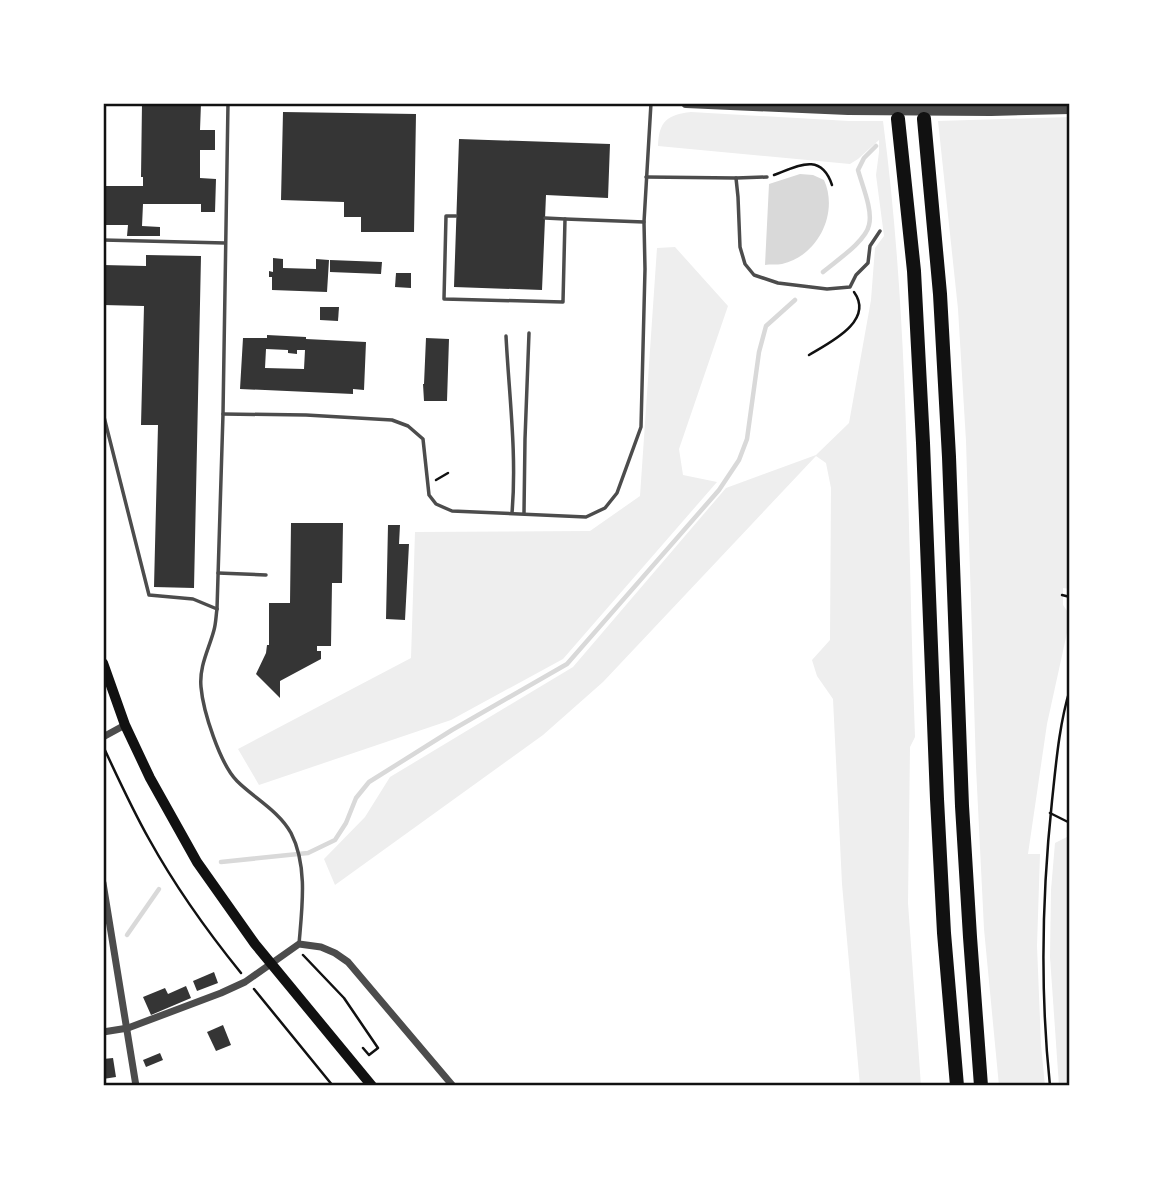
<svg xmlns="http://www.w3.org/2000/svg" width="1173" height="1189" font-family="'Public Sans',sans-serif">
<rect width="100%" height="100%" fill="#fff"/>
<g fill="#eee">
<path d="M691 112 849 121H883C910 326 907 532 915 737L910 747 908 903 921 1086H860L842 884 833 699 817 676 812 660 830 640 831 488 826 463 816 456 603 682 543 735 335 885 324 859 365 817 390 777 573 667 726 488 816 455 849 423 871 300 875 248 884 236 876 175 879 152V140L858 159 850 164 658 146C659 121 667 115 691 112Z"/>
<path d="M1070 117V589L1063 588V605L1070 615V619L1047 724 1028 854H1040L1037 946 1041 1045 1045 1086H999L984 929 976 767 966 441 958 309 938 121Z"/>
<path d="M675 247 728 306 679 449 683 475 717 482 563 659 451 720 259 785 238 749 411 658 415 532 590 531 640 496 657 248Z"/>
<path d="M1067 837H1070V1086H1059L1050 957 1051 890 1055 843Z"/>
</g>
<path fill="#d9d9d9" d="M800 174 813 175 824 180C839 213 818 256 782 264 777 265 770 264 765 265L769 184Z"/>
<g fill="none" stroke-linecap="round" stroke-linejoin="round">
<g stroke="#d9d9d9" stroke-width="4.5">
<path d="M823 272C836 261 866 241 869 225 873 210 862 185 858 170L864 158 876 146"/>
<path d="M221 862 308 853 335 840 346 823 356 798 369 782 452 730 567 664 719 490 739 460 747 439 759 352 766 326 795 300"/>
<path d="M127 935 159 889"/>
</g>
</g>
<g fill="#353535" fill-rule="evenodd">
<path d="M142 103H201L200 130H215V150H200V178L216 179 215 212H201V204H143L142 226 160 227V236H127L128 225H103V186H143V177H141Z"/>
<path d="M283 112 416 114 414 232H361V217H344V202L281 200Z"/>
<path d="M459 139 610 144 608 198 546 195 542 290 454 287Z"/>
<path d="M146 255 201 256 194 588 154 587 158 425H141L144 306 103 305V265L146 266Z"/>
<path d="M273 258 283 259V268L316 269V259L329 260 327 292 272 290V277H269V271L273 272Z"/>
<path d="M330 260 382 262 381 274 330 272Z"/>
<path d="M396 273H411V288L395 287Z"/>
<path d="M320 307H339L338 321 320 320Z"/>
<path d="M267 335 306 337V339L366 342 364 390 353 389V394L240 389 243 338H267ZM266 349 288 350V353L297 354V350H305L304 369 265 368Z"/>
<path d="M426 338 449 339 447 401H424L423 384H424Z"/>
<path d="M291 523H343L342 583H332L331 646H317V651H321V659L280 681V698L256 674 266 653 267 645H269V603H290Z"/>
<path d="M388 525H400L399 544H409L405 620 386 619Z"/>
<path d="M214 972 218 983 197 991 193 981Z"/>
<path d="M186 986 191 998 151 1015 143 997 165 988 168 994Z"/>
<path d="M223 1025 231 1045 216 1051 207 1032Z"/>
<path d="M160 1053 163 1060 146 1067 143 1060Z"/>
<path d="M113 1058 116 1077 103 1079V1059Z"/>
</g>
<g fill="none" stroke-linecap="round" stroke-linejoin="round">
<g stroke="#111" stroke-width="2.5">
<path d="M774 175C798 166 821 152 832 185"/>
<path d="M809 355C829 343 875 321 854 292"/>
<path d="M436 480 448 473"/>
<path d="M1062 595 1070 597"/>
<path d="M103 746C118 778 132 809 149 839 175 886 207 931 241 973"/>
<path d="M1050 813 1070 823"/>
<path d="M303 955 344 998 378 1048 369 1055 363 1048"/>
<path d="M254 989 333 1086"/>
<path d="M1050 1086C1040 991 1042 895 1052 801 1056 764 1059 725 1070 689"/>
<path d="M1068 1086 1070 1083"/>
</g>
<g stroke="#4c4c4c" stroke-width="3.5">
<path d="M228 103 223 414 217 609C216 615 216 623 214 630 209 649 199 666 201 687 203 711 220 764 237 781 254 798 279 811 291 833 308 866 302 908 299 944"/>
<path d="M646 177 736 178 767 177"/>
<path d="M736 178 738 197 740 247 745 264 754 275 778 283 827 289 850 287 856 275 868 263 870 246 880 231"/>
<path d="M456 216H446L444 299 563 302 565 219 545 218"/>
<path d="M565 219 644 222"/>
<path d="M103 240 225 243"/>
<path d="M506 336C509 395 517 454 512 513"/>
<path d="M103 413 149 595 193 599 217 609"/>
<path d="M223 414 306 415 392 420 408 426 423 439 429 495 436 504 452 511 586 517 605 508 617 493 641 427 645 269 644 222 651 103"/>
<path d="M524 513 525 439 529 333"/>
<path d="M218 573 266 575"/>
</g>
<g stroke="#4c4c4c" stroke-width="7">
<path d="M103 737 125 725"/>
<path d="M103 883 136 1086"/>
<path d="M103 1032 128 1028 221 993 245 982 299 944 321 947 335 953 348 962 453 1086"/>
</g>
<path stroke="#4c4c4c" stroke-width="10" d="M686 103 848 110 991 111 1070 109"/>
<path stroke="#111" stroke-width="10" d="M103 663 125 725 150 778 197 862 255 944 372 1086"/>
<g stroke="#111" stroke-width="14">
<path d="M898 119 914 271 923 443 937 799 944 933 957 1086"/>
<path d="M924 119 940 294 949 457 962 806 970 937 981 1086"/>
</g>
</g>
<rect width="1173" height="1189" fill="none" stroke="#ffffff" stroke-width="210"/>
<rect x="105" y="105" width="963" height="979" fill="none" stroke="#111" stroke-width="2.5"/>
</svg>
